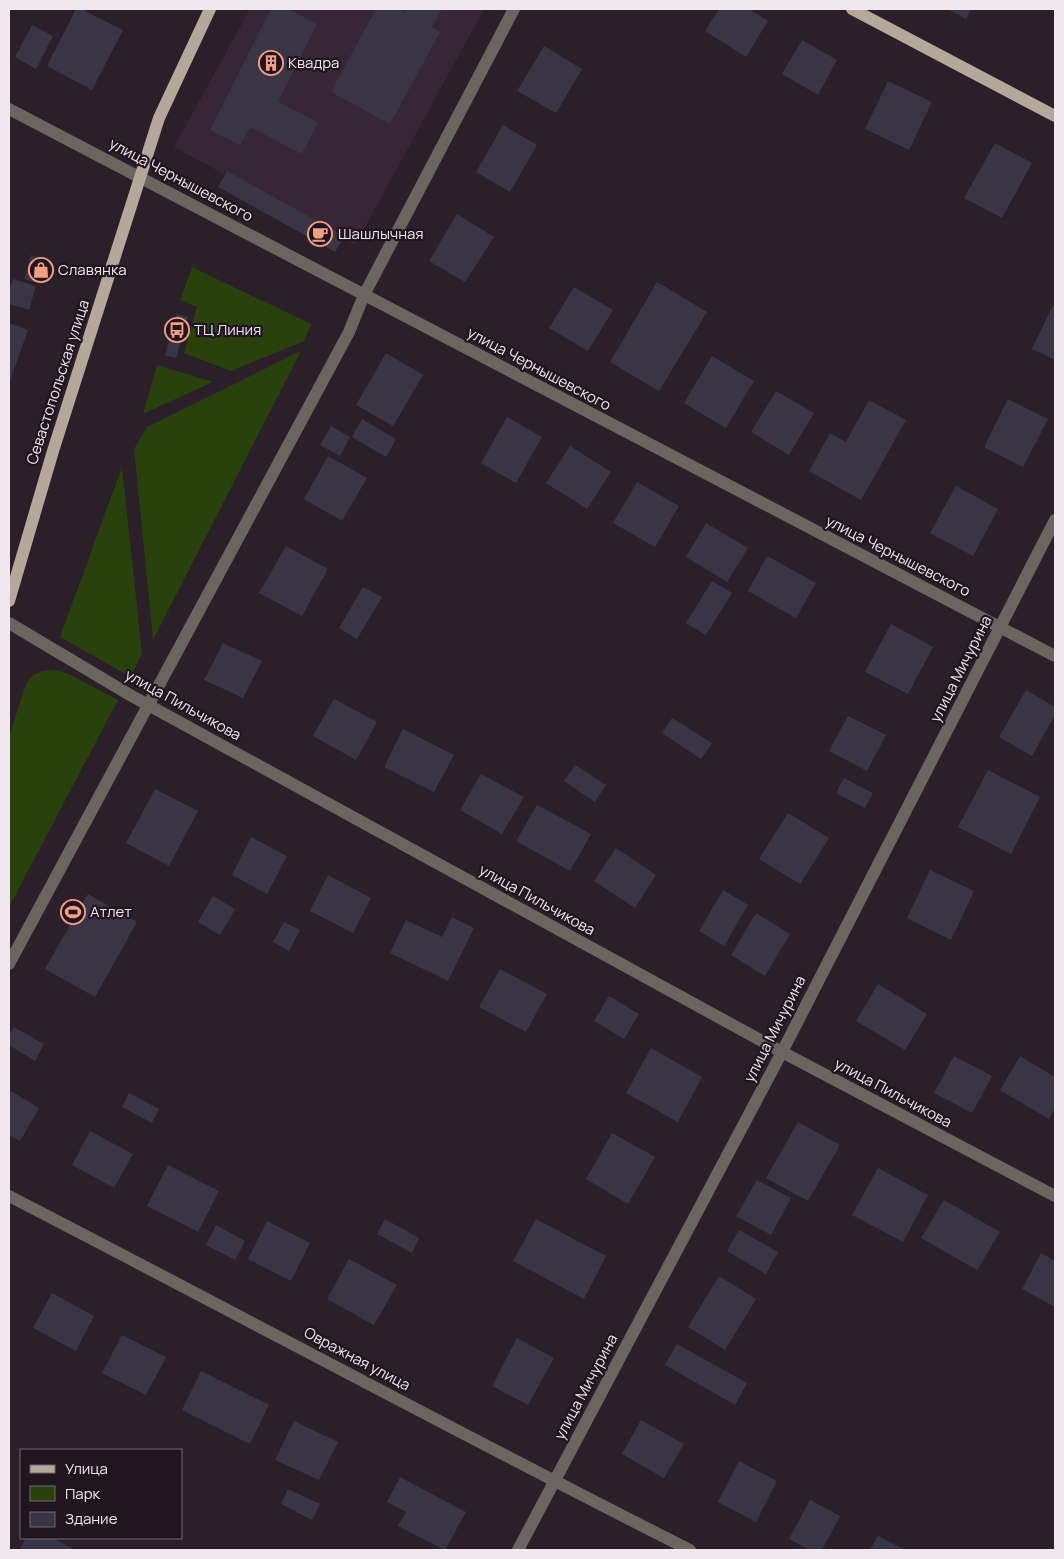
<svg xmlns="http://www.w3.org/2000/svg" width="1064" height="1559" font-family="Manrope,sans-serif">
<rect width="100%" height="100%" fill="#2b1f2a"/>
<path fill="#372635" d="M250 9H484L355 245 174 147Z"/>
<g fill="#29410c">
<path d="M192 267 311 324 304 341 231 371 184 353 197 307 180 300Z"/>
<path d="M301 351 153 640 134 449 147 427Z"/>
<path d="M157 365 213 382 143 414Z"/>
<path d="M122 467 142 653 131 677 60 637Z"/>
<path d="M56 670 69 674 118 700 9 907V736L26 684 33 675 42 671Z"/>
</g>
<g fill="#3a3545">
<path d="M76 9H81L123 30 92 90 47 66Z"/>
<path d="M271 9H288L317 24 278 102 318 122 302 154 250 127 240 145 210 130Z"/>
<path d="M376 9H398L405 13 407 9H442L432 27 440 32 390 124 331 92Z"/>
<path d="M719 9H749L768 21 746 57 705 31Z"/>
<path d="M947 9H972L966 19Z"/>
<path d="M32 25 53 36 36 69 15 57Z"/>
<path d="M802 40 837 60 818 95 782 74Z"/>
<path d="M544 46 582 69 556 113 517 91Z"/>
<path d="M888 81 932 102 909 150 865 129Z"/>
<path d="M503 125 537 145 510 192 476 172Z"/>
<path d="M995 143 1032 163 1002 218 964 198Z"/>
<path d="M227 171 344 236 335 252 218 187Z"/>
<path d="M457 214 494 237 465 282 429 261Z"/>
<path d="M31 255 45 259 38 283 24 279Z"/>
<path d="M13 279 36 286 29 310 9 304V291Z"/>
<path d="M657 282 707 312 659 391 610 362Z"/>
<path d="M574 287 613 310 588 351 549 328Z"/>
<path d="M1055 301V360L1032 349Z"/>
<path d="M177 314 188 317 176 358 165 355Z"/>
<path d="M9 323 28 330 9 384Z"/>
<path d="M386 353 423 375 393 426 356 405Z"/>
<path d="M712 356 754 381 726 428 684 403Z"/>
<path d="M776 391 814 413 789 455 751 432Z"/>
<path d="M1008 399 1048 419 1023 467 984 447Z"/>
<path d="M869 400 906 420 861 500 809 471 830 433 846 442Z"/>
<path d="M507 417 542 437 516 483 481 463Z"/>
<path d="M362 419 396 439 386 457 352 437Z"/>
<path d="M331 426 350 437 340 456 320 445Z"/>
<path d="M570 446 611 472 587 509 546 483Z"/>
<path d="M328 456 367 478 342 521 304 499Z"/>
<path d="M637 482 679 506 655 547 613 523Z"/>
<path d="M956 486 998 509 973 556 930 533Z"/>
<path d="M706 523 748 548 727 582 686 557Z"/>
<path d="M286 546 328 569 302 616 259 593Z"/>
<path d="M767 556 816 583 796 618 748 591Z"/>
<path d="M712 581 732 593 706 635 686 623Z"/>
<path d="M363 587 382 597 357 639 339 628Z"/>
<path d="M891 624 933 647 908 694 865 672Z"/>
<path d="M223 643 262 661 243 698 204 680Z"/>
<path d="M1026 690 1055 707V715L1032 756 999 737Z"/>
<path d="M334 699 377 722 356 760 313 736Z"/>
<path d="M848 716 886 735 867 771 829 751Z"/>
<path d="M672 718 712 743 701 759 662 733Z"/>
<path d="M403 729 454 755 434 792 384 767Z"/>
<path d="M575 765 606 785 595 802 564 781Z"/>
<path d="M988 770 1040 797 1011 854 958 827Z"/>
<path d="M481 774 524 797 502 834 460 810Z"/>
<path d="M844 778 873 793 865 808 836 793Z"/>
<path d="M155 789 198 811 169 866 126 843Z"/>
<path d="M537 805 591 834 570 871 516 841Z"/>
<path d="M788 813 829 838 800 884 759 859Z"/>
<path d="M251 837 287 856 267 894 232 875Z"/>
<path d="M616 848 656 875 635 908 594 881Z"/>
<path d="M930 870 974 891 951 940 907 918Z"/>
<path d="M328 875 371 898 353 933 310 911Z"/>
<path d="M723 890 748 905 724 946 699 931Z"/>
<path d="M88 894 137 922 95 997 45 969Z"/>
<path d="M213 896 235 909 220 935 198 922Z"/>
<path d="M756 913 790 934 765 976 731 955Z"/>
<path d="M452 917 474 928 448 981 390 953 406 920 442 937Z"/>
<path d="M284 922 300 930 289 951 273 942Z"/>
<path d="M500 969 547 994 526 1032 479 1007Z"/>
<path d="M878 984 927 1014 905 1050 856 1021Z"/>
<path d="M609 996 639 1014 624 1039 594 1021Z"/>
<path d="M14 1027 44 1044 35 1061 9 1045V1035Z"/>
<path d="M651 1048 702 1077 678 1122 626 1093Z"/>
<path d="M954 1056 992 1076 972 1113 934 1093Z"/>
<path d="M1020 1056 1055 1077V1108L1049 1119 1000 1090Z"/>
<path d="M9 1090 39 1108 20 1141 9 1135Z"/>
<path d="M129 1093 159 1109 152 1123 122 1107Z"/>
<path d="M798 1122 840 1145 808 1201 766 1178Z"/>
<path d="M90 1131 133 1154 114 1188 72 1165Z"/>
<path d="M612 1133 655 1157 628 1204 586 1179Z"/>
<path d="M168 1165 219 1191 198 1232 147 1206Z"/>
<path d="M878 1168 928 1195 903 1242 852 1215Z"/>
<path d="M757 1180 791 1198 771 1235 736 1216Z"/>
<path d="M944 1200 1000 1232 977 1270 921 1238Z"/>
<path d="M385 1219 419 1238 412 1253 377 1234Z"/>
<path d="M536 1219 606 1256 584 1299 513 1261Z"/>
<path d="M267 1221 310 1243 291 1281 248 1259Z"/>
<path d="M216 1225 245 1241 235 1260 206 1245Z"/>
<path d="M739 1230 778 1252 766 1274 727 1251Z"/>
<path d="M1041 1253 1055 1261V1307L1022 1289Z"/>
<path d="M349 1259 397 1285 374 1325 327 1299Z"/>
<path d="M719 1276 756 1299 725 1350 688 1327Z"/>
<path d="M52 1293 94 1316 76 1351 33 1328Z"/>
<path d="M122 1335 166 1357 146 1395 102 1373Z"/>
<path d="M517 1338 554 1358 528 1405 492 1386Z"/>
<path d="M677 1344 747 1383 735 1405 665 1365Z"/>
<path d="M201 1371 269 1405 250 1444 182 1410Z"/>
<path d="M641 1420 684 1444 664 1478 622 1454Z"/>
<path d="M294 1421 338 1442 319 1480 275 1460Z"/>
<path d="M739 1461 777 1481 756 1522 718 1502Z"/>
<path d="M400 1477 466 1512 445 1550 398 1526 406 1512 387 1502Z"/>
<path d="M288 1489 320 1504 312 1520 281 1504Z"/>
<path d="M810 1500 840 1516 822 1550H809L789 1539Z"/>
<path d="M878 1536 905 1550H870Z"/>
<path d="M26 1538H53L75 1550H19Z"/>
</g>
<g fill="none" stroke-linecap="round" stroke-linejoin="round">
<g stroke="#6b655f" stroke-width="12">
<path d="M9 109 1055 656"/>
<path d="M9 623 130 695 782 1052 1055 1196"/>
<path d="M9 964 349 332 364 295 514 9"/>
<path d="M9 1196C236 1313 461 1435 690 1550"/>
<path d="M518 1550 782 1052 1055 520"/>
</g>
<g stroke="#b3a89a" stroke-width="12">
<path d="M852 9 1055 116"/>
<path d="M9 601 53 451 159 118 210 9"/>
</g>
</g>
<defs>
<symbol id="building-ring" viewBox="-11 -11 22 22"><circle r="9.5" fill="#211520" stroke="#f39f84" stroke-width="1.5"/><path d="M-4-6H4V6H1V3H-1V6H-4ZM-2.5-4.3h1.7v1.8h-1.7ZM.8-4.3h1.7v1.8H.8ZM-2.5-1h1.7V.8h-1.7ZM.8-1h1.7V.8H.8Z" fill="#f39f84"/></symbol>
<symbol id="cafe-ring" viewBox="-11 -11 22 22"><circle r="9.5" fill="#211520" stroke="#f39f84" stroke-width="1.5"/><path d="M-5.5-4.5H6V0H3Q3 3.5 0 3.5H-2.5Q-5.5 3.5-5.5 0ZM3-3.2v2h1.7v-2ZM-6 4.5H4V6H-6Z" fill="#f39f84"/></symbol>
<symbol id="shop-ring" viewBox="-11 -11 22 22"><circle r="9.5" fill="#211520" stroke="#f39f84" stroke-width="1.5"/><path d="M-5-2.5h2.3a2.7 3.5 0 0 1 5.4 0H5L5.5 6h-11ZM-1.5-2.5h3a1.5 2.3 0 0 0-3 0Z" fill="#f39f84"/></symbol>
<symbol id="bus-ring" viewBox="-11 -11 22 22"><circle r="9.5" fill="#211520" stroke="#f39f84" stroke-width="1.5"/><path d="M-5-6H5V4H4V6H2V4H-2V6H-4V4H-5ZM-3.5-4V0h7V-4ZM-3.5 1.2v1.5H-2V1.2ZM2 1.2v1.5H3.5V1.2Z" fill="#f39f84"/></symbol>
<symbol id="stadium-ring" viewBox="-11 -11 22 22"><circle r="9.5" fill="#211520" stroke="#f39f84" stroke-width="1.5"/><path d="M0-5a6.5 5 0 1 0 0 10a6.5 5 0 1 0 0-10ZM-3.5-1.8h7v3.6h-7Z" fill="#f39f84"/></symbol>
</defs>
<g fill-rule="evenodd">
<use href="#building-ring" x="257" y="49" width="28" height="28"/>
<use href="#cafe-ring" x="306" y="220" width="28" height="28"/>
<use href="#shop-ring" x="27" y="256" width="28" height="28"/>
<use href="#bus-ring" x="163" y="316" width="28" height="28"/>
<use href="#stadium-ring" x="59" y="898" width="28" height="28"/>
</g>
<g text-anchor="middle" stroke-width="4.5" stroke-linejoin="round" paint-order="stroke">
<g font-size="15" fill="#f0e7ef" stroke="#211520" text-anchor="start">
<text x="288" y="68">Квадра</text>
<text x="338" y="239">Шашлычная</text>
<text x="58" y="275">Славянка</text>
<text x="194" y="335">ТЦ Линия</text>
<text x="90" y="917">Атлет</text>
</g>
<g font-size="15" fill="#f0e7ef" stroke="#211520">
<text transform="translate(181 180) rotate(28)" y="5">улица Чернышевского</text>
<text transform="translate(539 369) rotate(28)" y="5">улица Чернышевского</text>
<text transform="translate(58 382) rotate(-72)" y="5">Севастопольская улица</text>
<text transform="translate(898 556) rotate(27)" y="5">улица Чернышевского</text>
<text transform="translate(961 669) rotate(-63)" y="5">улица Мичурина</text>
<text transform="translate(183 705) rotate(29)" y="5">улица Пильчикова</text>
<text transform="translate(537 900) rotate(29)" y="5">улица Пильчикова</text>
<text transform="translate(775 1029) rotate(-63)" y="5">улица Мичурина</text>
<text transform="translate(893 1093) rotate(28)" y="5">улица Пильчикова</text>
<text transform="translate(357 1359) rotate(28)" y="5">Овражная улица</text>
<text transform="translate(586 1387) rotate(-62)" y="5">улица Мичурина</text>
</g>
</g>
<rect width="1064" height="1559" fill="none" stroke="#f0e7ef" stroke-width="20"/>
<rect x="20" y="1449" width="162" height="90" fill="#211520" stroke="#746973"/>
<rect x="30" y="1465" width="25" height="8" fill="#b3a89a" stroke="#746973"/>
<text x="65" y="1474" font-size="15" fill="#f0e7ef">Улица</text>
<rect x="30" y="1486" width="25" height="15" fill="#29410c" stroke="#746973"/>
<text x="65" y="1499" font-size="15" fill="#f0e7ef">Парк</text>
<rect x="30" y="1512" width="25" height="15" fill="#3a3545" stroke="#746973"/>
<text x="65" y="1524" font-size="15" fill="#f0e7ef">Здание</text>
</svg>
